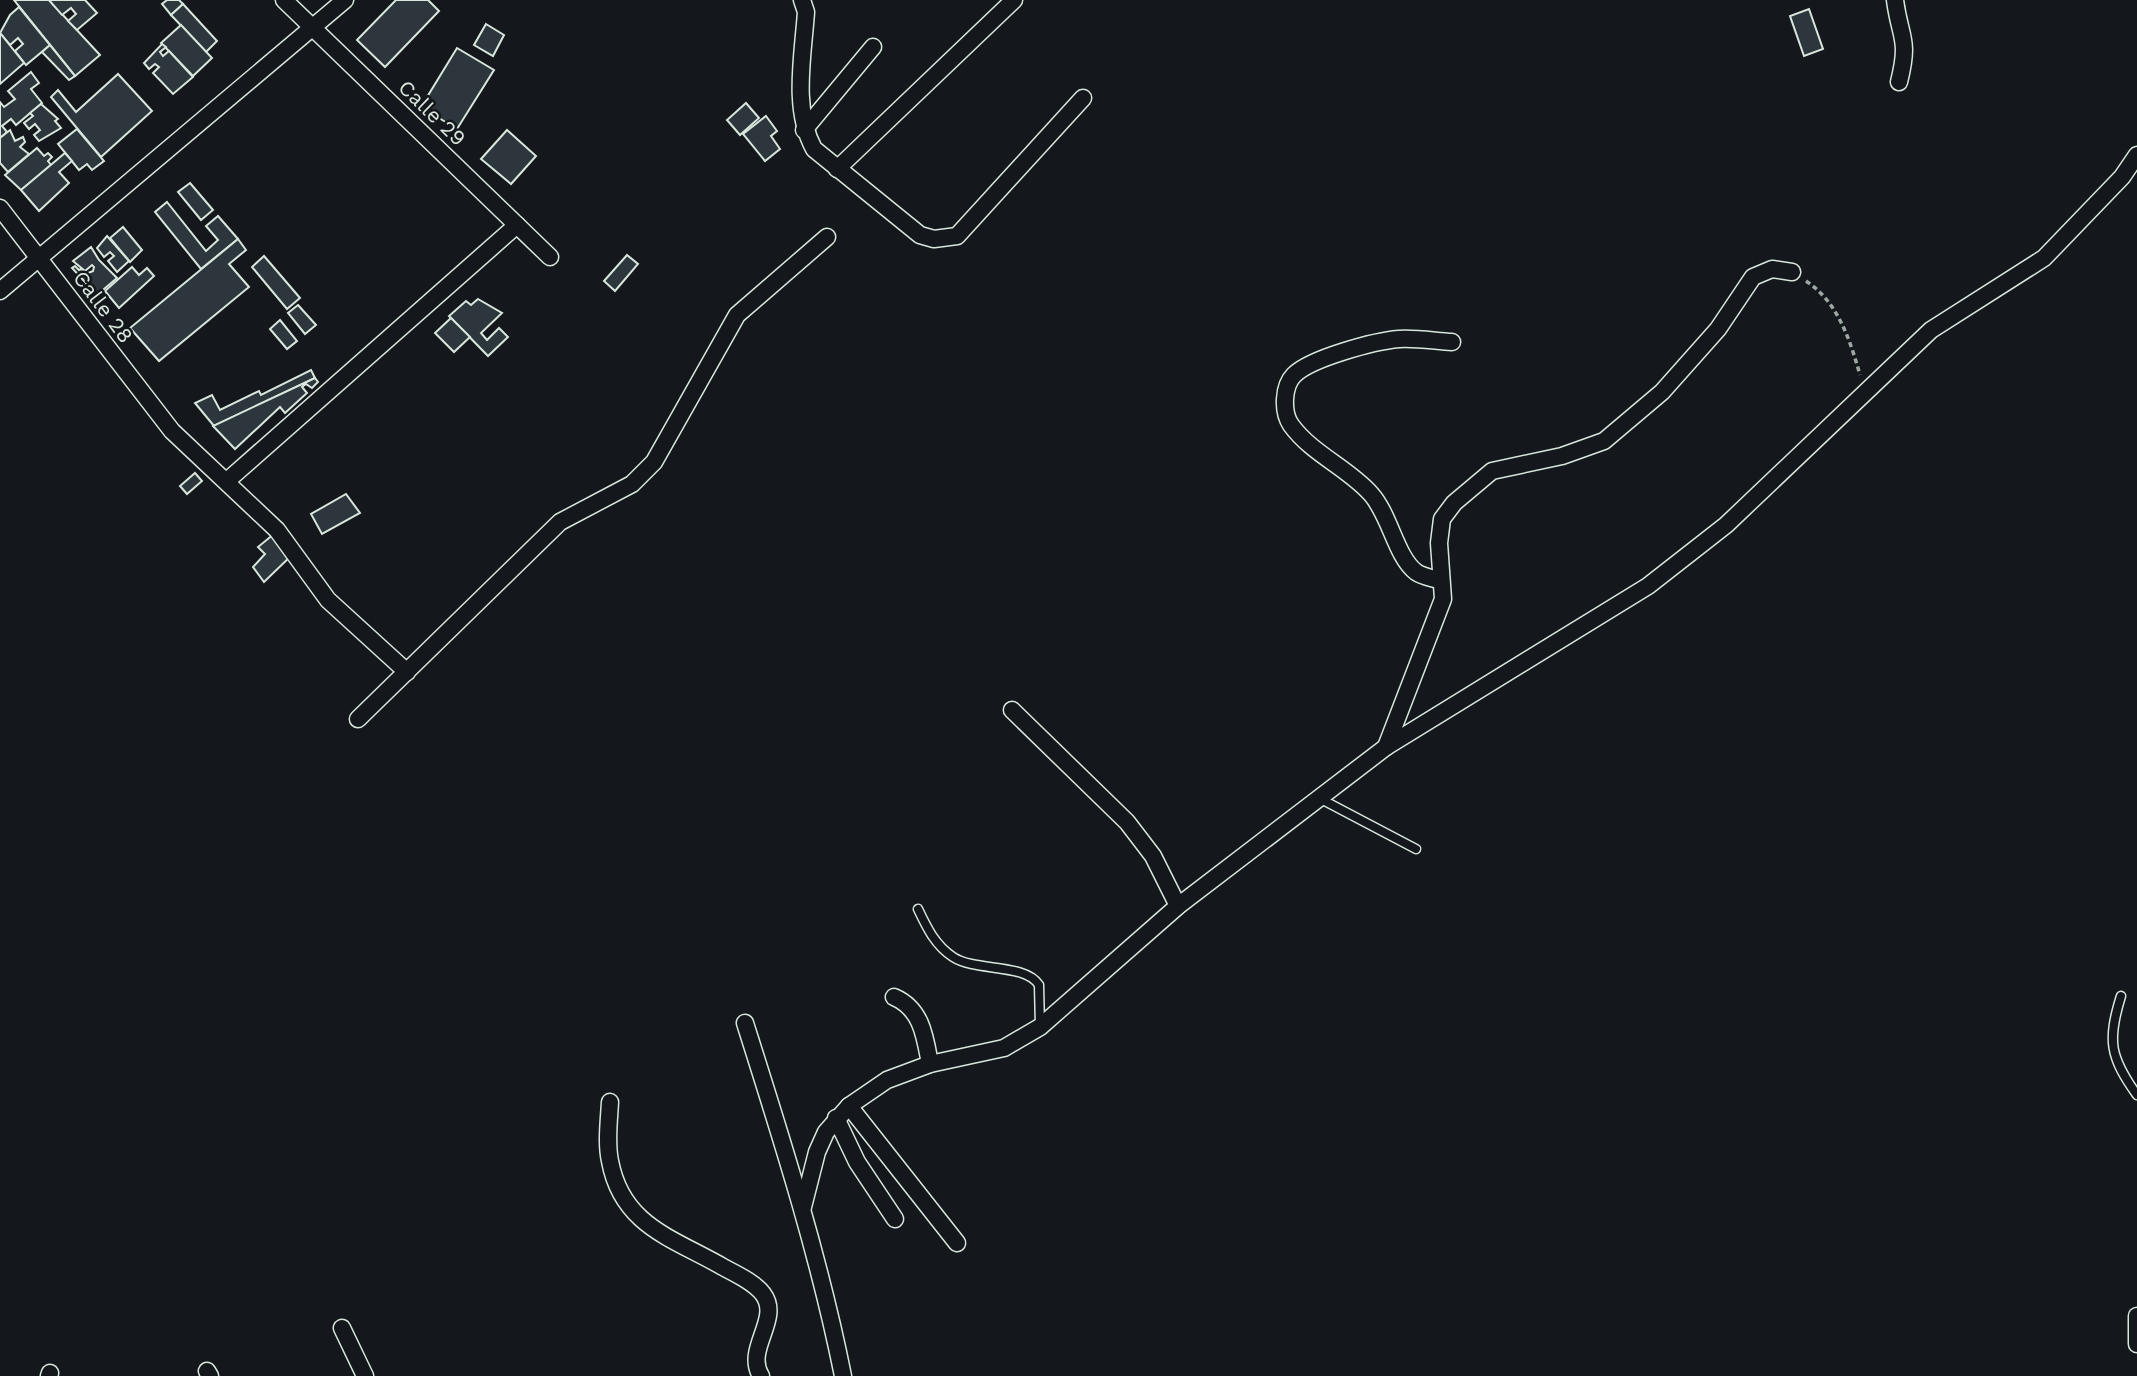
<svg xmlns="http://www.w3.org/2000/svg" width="2137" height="1376" font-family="'Work Sans',sans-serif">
<rect width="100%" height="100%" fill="#14181c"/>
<g fill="#2c363c" stroke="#d8e6dc" stroke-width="2">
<path d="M14 0H49L100 55 75 76Z"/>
<path d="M49 0H85L97 13 77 30 68 21 76 14 71 8 62 15Z"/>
<path d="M167 0H179L183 4 171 15 162 4Z"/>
<path d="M396 0H428L439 11 385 67 357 40Z"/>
<path d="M183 4 217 41 206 52 171 15Z"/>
<path d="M19 7 50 45 26 65 15 51 23 44 18 38 10 45 0 33 10 15Z"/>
<path d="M1809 9 1823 49 1804 56 1790 16Z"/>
<path d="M486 24 504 35 493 56 474 45Z"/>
<path d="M181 25 212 58 193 76 161 43Z"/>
<path d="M0 33 24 63 0 84Z"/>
<path d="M162 44 166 47 160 52 163 56 169 51 193 77 173 94 153 73 159 67 155 64 149 69 144 63Z"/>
<path d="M50 45 75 76 69 80 42 52Z"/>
<path d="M457 48 494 70 457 129 421 107Z"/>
<path d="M31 72 39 83 31 89 42 103 16 125 11 119 2 126 7 132 0 138V102L4 107 15 99 8 91Z"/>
<path d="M118 74 152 111 101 157 51 97 58 90 76 112Z"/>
<path d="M746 103 759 118 740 135 727 120Z"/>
<path d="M41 104 58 119 55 121 61 128 39 141 34 135 40 130 35 124 29 129 24 123 33 116 30 113Z"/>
<path d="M766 116 777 131 771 136 780 149 765 161 743 134Z"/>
<path d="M77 129 104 161 92 170 87 164 79 170 58 144Z"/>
<path d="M10 130 15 141 23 137 25 142 20 147 29 154 8 172 0 163V138Z"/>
<path d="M507 130 536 156 511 184 481 159Z"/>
<path d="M37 148 44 156 48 153 52 157 48 161 51 165 21 190 5 175Z"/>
<path d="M65 153 72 161 59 172 69 183 39 211 21 190Z"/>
<path d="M190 183 213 210 201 220 178 192Z"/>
<path d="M167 202 206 251 218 240 206 226 218 216 238 239 201 269 155 212Z"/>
<path d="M123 227 142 250 130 262 110 238Z"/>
<path d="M107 236 129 261 117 272 108 261 114 256 110 252 104 257 97 248Z"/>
<path d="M238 239 246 250 229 264 249 287 159 361 130 328Z"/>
<path d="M91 247 99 260 117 278 97 295 72 268 75 266 79 270 81 269 86 274 93 271 94 267 92 265 85 271 73 261Z"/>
<path d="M627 255 638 264 615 291 604 281Z"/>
<path d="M264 256 300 298 287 309 252 267Z"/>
<path d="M132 267 139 275 147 268 154 276 119 308 105 291Z"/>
<path d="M478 299 502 313 481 333 487 340 499 328 508 337 488 356 449 316 466 301 471 305Z"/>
<path d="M298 305 316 325 305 334 288 313Z"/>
<path d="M451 318 470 337 454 352 435 333Z"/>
<path d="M280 320 297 341 287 349 270 329Z"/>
<path d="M311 370 315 378 214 426 195 403 212 395 220 410 259 391 261 395Z"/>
<path d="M315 378 318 382 312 388 306 384 302 387 307 393 285 413 280 407 235 449 213 426Z"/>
<path d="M195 473 202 481 187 494 180 486Z"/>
<path d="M346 494 360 513 322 534 311 514Z"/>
<path d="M275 533 294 553 264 582 253 567 265 554 258 547Z"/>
</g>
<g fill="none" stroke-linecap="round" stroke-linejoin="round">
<defs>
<g id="lane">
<path d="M1319 798 1416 849"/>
<path d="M918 909C927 928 935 945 953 957 976 972 1025 963 1039 985L1040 1027"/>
<path d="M2121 996C2107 1041 2110 1057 2137 1095"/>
</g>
<g id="street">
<path d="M284 0 550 257"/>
<path d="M802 0 806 12C803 56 792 109 814 149L920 235 934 239 957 236 1083 98"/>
<path d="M1895 0C1900 39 1910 38 1899 82"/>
<path d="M804 130 873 47"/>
<path d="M837 169 1014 0"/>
<path d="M0 208 172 431 277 530 328 600 407 672"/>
<path d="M0 291 345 0"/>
<path d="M228 480 517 225"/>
<path d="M1441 581C1433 578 1423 577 1416 572 1396 557 1390 515 1371 494 1348 468 1312 454 1291 425 1282 412 1283 386 1294 375 1311 358 1375 341 1399 339 1416 338 1435 341 1452 342"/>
<path d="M1012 710 1127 822 1153 856 1178 906"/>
<path d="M358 719 560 522 632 484 654 462 737 315 827 237"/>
<path d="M1386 747 1443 599 1439 543 1442 519 1454 503 1492 471 1562 456 1604 441 1662 392 1718 329 1753 277 1772 269 1792 272"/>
<path d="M894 997C922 1009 925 1037 930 1064"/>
<path d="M745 1023C782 1140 819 1256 843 1376"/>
<path d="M610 1102C609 1121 606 1143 610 1161 622 1226 673 1238 723 1267 736 1274 754 1282 763 1294 782 1319 744 1349 761 1376"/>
<path d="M849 1106 957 1243"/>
<path d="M836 1118 857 1162 895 1219"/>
<path d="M803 1207 817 1152 826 1132 849 1106 887 1080 930 1064 1004 1048 1040 1027 1178 906 1386 747 1648 586 1726 525 1931 330 2044 258 2122 177 2137 155"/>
<path d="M2137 1316V1344"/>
<path d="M342 1328 365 1376"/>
<path d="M207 1371 210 1376"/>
<path d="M49 1376 50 1373"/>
</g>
</defs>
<use href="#lane" stroke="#d8e6dc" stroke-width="11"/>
<use href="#street" stroke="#d8e6dc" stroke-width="19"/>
<path stroke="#9da8a2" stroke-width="3.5" stroke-dasharray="5 3.5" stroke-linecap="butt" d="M1806 281C1838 302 1850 340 1860 375"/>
<use href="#lane" stroke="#14181c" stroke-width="8"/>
<use href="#street" stroke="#14181c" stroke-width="16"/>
</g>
<g text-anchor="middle" stroke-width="5" stroke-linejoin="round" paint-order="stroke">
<g font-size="21" fill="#d8e6dc" stroke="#14181c">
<text transform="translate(432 113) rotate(44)" y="7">Calle 29</text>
<text transform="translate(103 307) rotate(53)" y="7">Calle 28</text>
</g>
</g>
</svg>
